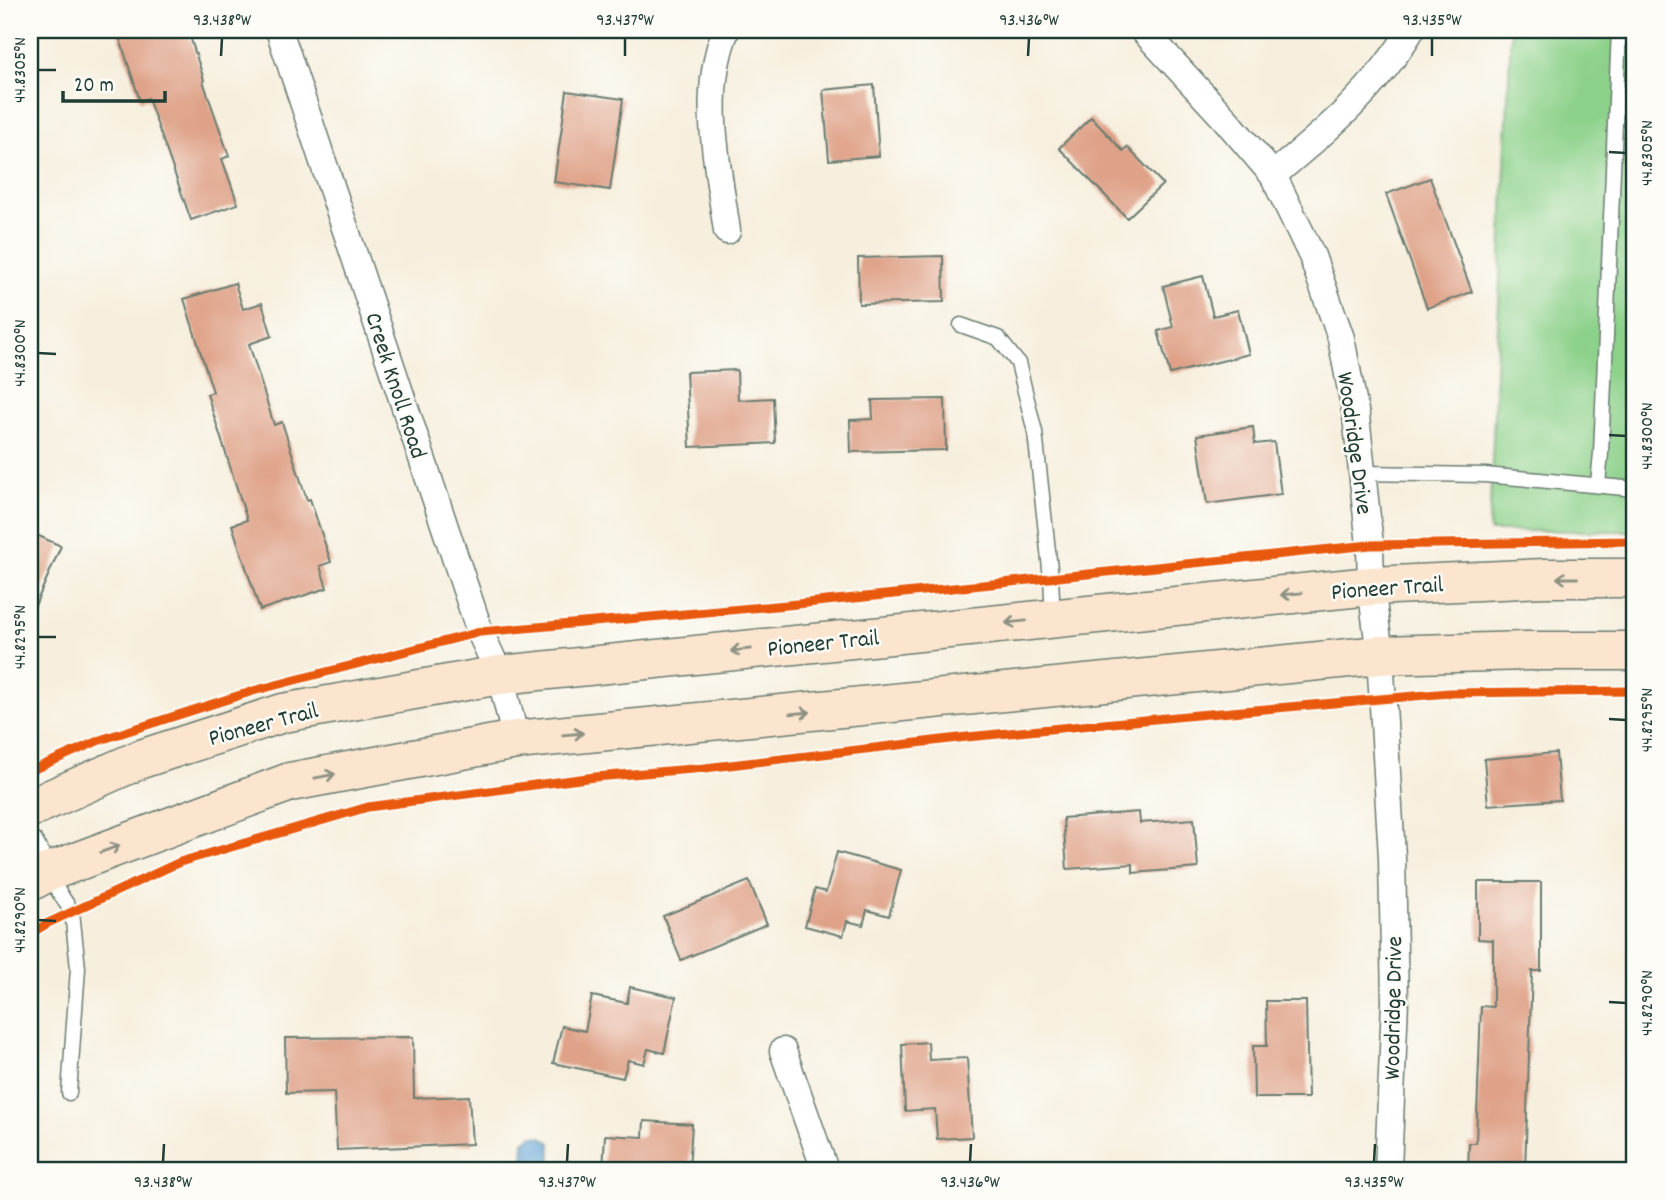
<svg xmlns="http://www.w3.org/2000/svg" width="1665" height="1200" font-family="Dekko,sans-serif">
<rect width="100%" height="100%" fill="#fdfcf7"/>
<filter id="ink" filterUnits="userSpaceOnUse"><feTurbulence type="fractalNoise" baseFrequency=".0143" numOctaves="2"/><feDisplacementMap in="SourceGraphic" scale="14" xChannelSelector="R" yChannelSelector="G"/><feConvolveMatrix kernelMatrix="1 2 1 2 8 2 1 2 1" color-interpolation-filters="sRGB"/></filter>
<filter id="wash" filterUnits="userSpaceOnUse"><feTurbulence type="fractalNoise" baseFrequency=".00686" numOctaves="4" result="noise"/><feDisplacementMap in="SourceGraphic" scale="28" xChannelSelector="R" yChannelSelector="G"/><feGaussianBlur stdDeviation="1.57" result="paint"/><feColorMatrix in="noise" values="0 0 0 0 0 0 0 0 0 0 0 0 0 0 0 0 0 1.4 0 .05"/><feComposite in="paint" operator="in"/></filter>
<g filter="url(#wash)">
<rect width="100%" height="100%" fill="#f6efde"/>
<path fill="#8cd18a" stroke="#56875f" stroke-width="2" d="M1511 30H1635V531H1489Z"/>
<path fill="#5ea3d3" stroke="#3e7084" stroke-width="2" d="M532 1136 542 1137 551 1143 550 1170H523L524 1142Z"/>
<g id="blocks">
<g fill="#dfa288">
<path d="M117 30H188L204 80 203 81 229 156 222 159 238 204 191 220 148 98 140 101Z"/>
<path d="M874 85 879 156 829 160 823 90Z"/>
<path d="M567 91 623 99 610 190 554 182Z"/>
<path d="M1091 117 1123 151 1127 147 1163 184 1127 218 1059 148Z"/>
<path d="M1430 178 1472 292 1427 308 1386 194Z"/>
<path d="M943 256 944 302 859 304 858 258Z"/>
<path d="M1203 276 1213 316 1238 310 1249 354 1170 374 1158 331 1173 327 1163 286Z"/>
<path d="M235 283 243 309 262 303 272 336 249 344 274 425 282 422 307 500 310 499 331 562 320 566 327 588 260 610 232 525 247 520 207 394 213 392 184 299Z"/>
<path d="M737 370 738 400 773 398 775 443 690 447 686 372Z"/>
<path d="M945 399 946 450 851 452 850 420 873 419 872 400Z"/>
<path d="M1253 427 1255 444 1274 442 1281 494 1207 504 1197 435Z"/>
<path d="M30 532 61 546 30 617Z"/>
<path d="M1556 753 1560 800 1488 805 1484 759Z"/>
<path d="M1139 812 1140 823 1194 819 1198 868 1133 873V864L1067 869 1063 818Z"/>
<path d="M837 852 901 870 889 916 867 910 863 925 847 921 843 936 805 926 815 889 826 892Z"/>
<path d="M749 881 767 924 681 960 663 916Z"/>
<path d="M1478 882H1541V971H1532L1525 1170H1468L1469 1143H1476L1481 1006 1493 1007V940L1478 939Z"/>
<path d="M630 987 676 997 664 1053 648 1049 644 1064 628 1060 623 1078 553 1063 562 1026 585 1031 592 996 627 1003Z"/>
<path d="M1266 1001H1306L1308 1098H1254L1253 1046H1267Z"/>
<path d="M413 1037 414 1098 469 1096 472 1144 337 1150 334 1092 286 1093 285 1038Z"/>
<path d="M928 1042 929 1060 967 1058 972 1137 937 1139 935 1109 905 1111 902 1044Z"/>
<path d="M644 1121 692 1124 689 1170H603L605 1135 643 1137Z"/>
</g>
</g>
</g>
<g filter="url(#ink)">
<use href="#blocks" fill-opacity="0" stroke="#6a7b70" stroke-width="2"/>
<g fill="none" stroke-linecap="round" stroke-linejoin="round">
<defs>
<g id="service">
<path d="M961 325 998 338 1018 363 1035 432 1051 578 1053 617"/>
<path d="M1362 473 1485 475 1635 489"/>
<path d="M1598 484 1601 453 1619 30"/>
<path d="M47 874 72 912 78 968 69 1093"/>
</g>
<g id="minor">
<path d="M279 30 480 632 500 675 516 740"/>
<path d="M726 30C700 94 718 165 727 231"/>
<path d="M1143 30 1226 120 1273 175 1312 256 1341 338 1356 416 1370 545 1371 586 1380 655 1392 857 1395 1001 1388 1170"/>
<path d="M1273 175C1325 132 1376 89 1411 30"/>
<path d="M30 844 46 873"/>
<path d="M783 1051 825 1170"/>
</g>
<g id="secondary">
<path d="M30 808 141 759 283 713 500 675 1371 586 1545 578H1635"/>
<path d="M30 882 46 873 290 782 516 740 1380 655 1527 651H1635"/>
</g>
</defs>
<use href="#service" stroke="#6a7b70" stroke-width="17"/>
<use href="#minor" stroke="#6a7b70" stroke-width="29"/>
<use href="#secondary" stroke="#6a7b70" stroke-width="41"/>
<use href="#service" stroke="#fff" stroke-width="14"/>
<use href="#minor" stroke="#fff" stroke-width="26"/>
<use href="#secondary" stroke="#fbe5cf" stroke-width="38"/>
<defs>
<g id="cycleway">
<path d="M30 771 100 740 253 691 480 632 787 605 1370 545 1635 541"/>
<path d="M30 934 48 923 180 862 368 807 595 777 705 768 967 737 1197 715 1449 693 1635 691"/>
</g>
</defs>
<use href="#cycleway" stroke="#fdfcf7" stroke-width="13"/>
<use href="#cycleway" stroke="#e8590c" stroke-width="9"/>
</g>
<defs><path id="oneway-shaft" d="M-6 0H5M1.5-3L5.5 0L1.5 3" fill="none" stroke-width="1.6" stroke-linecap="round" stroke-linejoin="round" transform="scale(1.75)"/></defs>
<g stroke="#8d9182">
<use href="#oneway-shaft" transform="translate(1567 578) rotate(-180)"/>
<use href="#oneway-shaft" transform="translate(1291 594) rotate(174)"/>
<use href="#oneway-shaft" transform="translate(1016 622) rotate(174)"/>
<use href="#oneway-shaft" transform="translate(741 650) rotate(174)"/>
<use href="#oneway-shaft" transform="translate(800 713) rotate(-5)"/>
<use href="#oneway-shaft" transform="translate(573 734) rotate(-5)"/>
<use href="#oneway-shaft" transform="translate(325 776) rotate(-11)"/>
<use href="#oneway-shaft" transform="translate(110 849) rotate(-20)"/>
</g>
</g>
<path fill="none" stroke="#1f3d34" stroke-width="2.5" d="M221 56 222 38M625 56V38M1028 56 1029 38M1432 56V38M38 70H56M1609 152 1626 153M38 353 56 354M1609 435 1626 436M38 637H56M1609 719 1626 720M38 920 56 921M1609 1002 1626 1003M163 1162 164 1144M567 1162 568 1144M970 1162 971 1144M1374 1162 1375 1144"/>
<g text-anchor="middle" stroke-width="5" stroke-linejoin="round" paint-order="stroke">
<g font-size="24" fill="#1f3d34" stroke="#fdfcf7">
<text transform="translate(397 385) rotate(72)" y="8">Creek Knoll Road</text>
<text transform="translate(1356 443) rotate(82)" y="8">Woodridge Drive</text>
<text transform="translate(1387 587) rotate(-4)" y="8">Pioneer Trail</text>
<text transform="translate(823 642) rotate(-6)" y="8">Pioneer Trail</text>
<text transform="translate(263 723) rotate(-15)" y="8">Pioneer Trail</text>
<text transform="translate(1392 1008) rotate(-89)" y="8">Woodridge Drive</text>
</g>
</g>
<rect width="1665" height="1200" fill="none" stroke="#fdfcf7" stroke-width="77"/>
<path d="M63 91v10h102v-10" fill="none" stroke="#1f3d34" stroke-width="3.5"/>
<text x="74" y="91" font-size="21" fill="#1f3d34" stroke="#fdfcf7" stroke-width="5" paint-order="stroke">20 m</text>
<rect x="38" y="38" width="1588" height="1124" fill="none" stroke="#1f3d34" stroke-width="2.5"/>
<g font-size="18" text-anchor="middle" fill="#1f3d34">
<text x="222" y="25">93.438°W</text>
<text x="625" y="25">93.437°W</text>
<text x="1029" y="25">93.436°W</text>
<text x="1432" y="25">93.435°W</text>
<text transform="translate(19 70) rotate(-90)" y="6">44.8305°N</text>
<text transform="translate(1646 153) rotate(-90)" y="6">44.8305°N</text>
<text transform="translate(19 353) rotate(-90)" y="6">44.8300°N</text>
<text transform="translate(1646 436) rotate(-90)" y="6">44.8300°N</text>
<text transform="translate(19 637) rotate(-90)" y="6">44.8295°N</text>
<text transform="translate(1646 720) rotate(-90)" y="6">44.8295°N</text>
<text transform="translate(19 920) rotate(-90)" y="6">44.8290°N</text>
<text transform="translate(1646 1003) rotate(-90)" y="6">44.8290°N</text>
<text x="163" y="1187">93.438°W</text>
<text x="567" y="1187">93.437°W</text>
<text x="970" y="1187">93.436°W</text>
<text x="1374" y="1187">93.435°W</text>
</g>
</svg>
